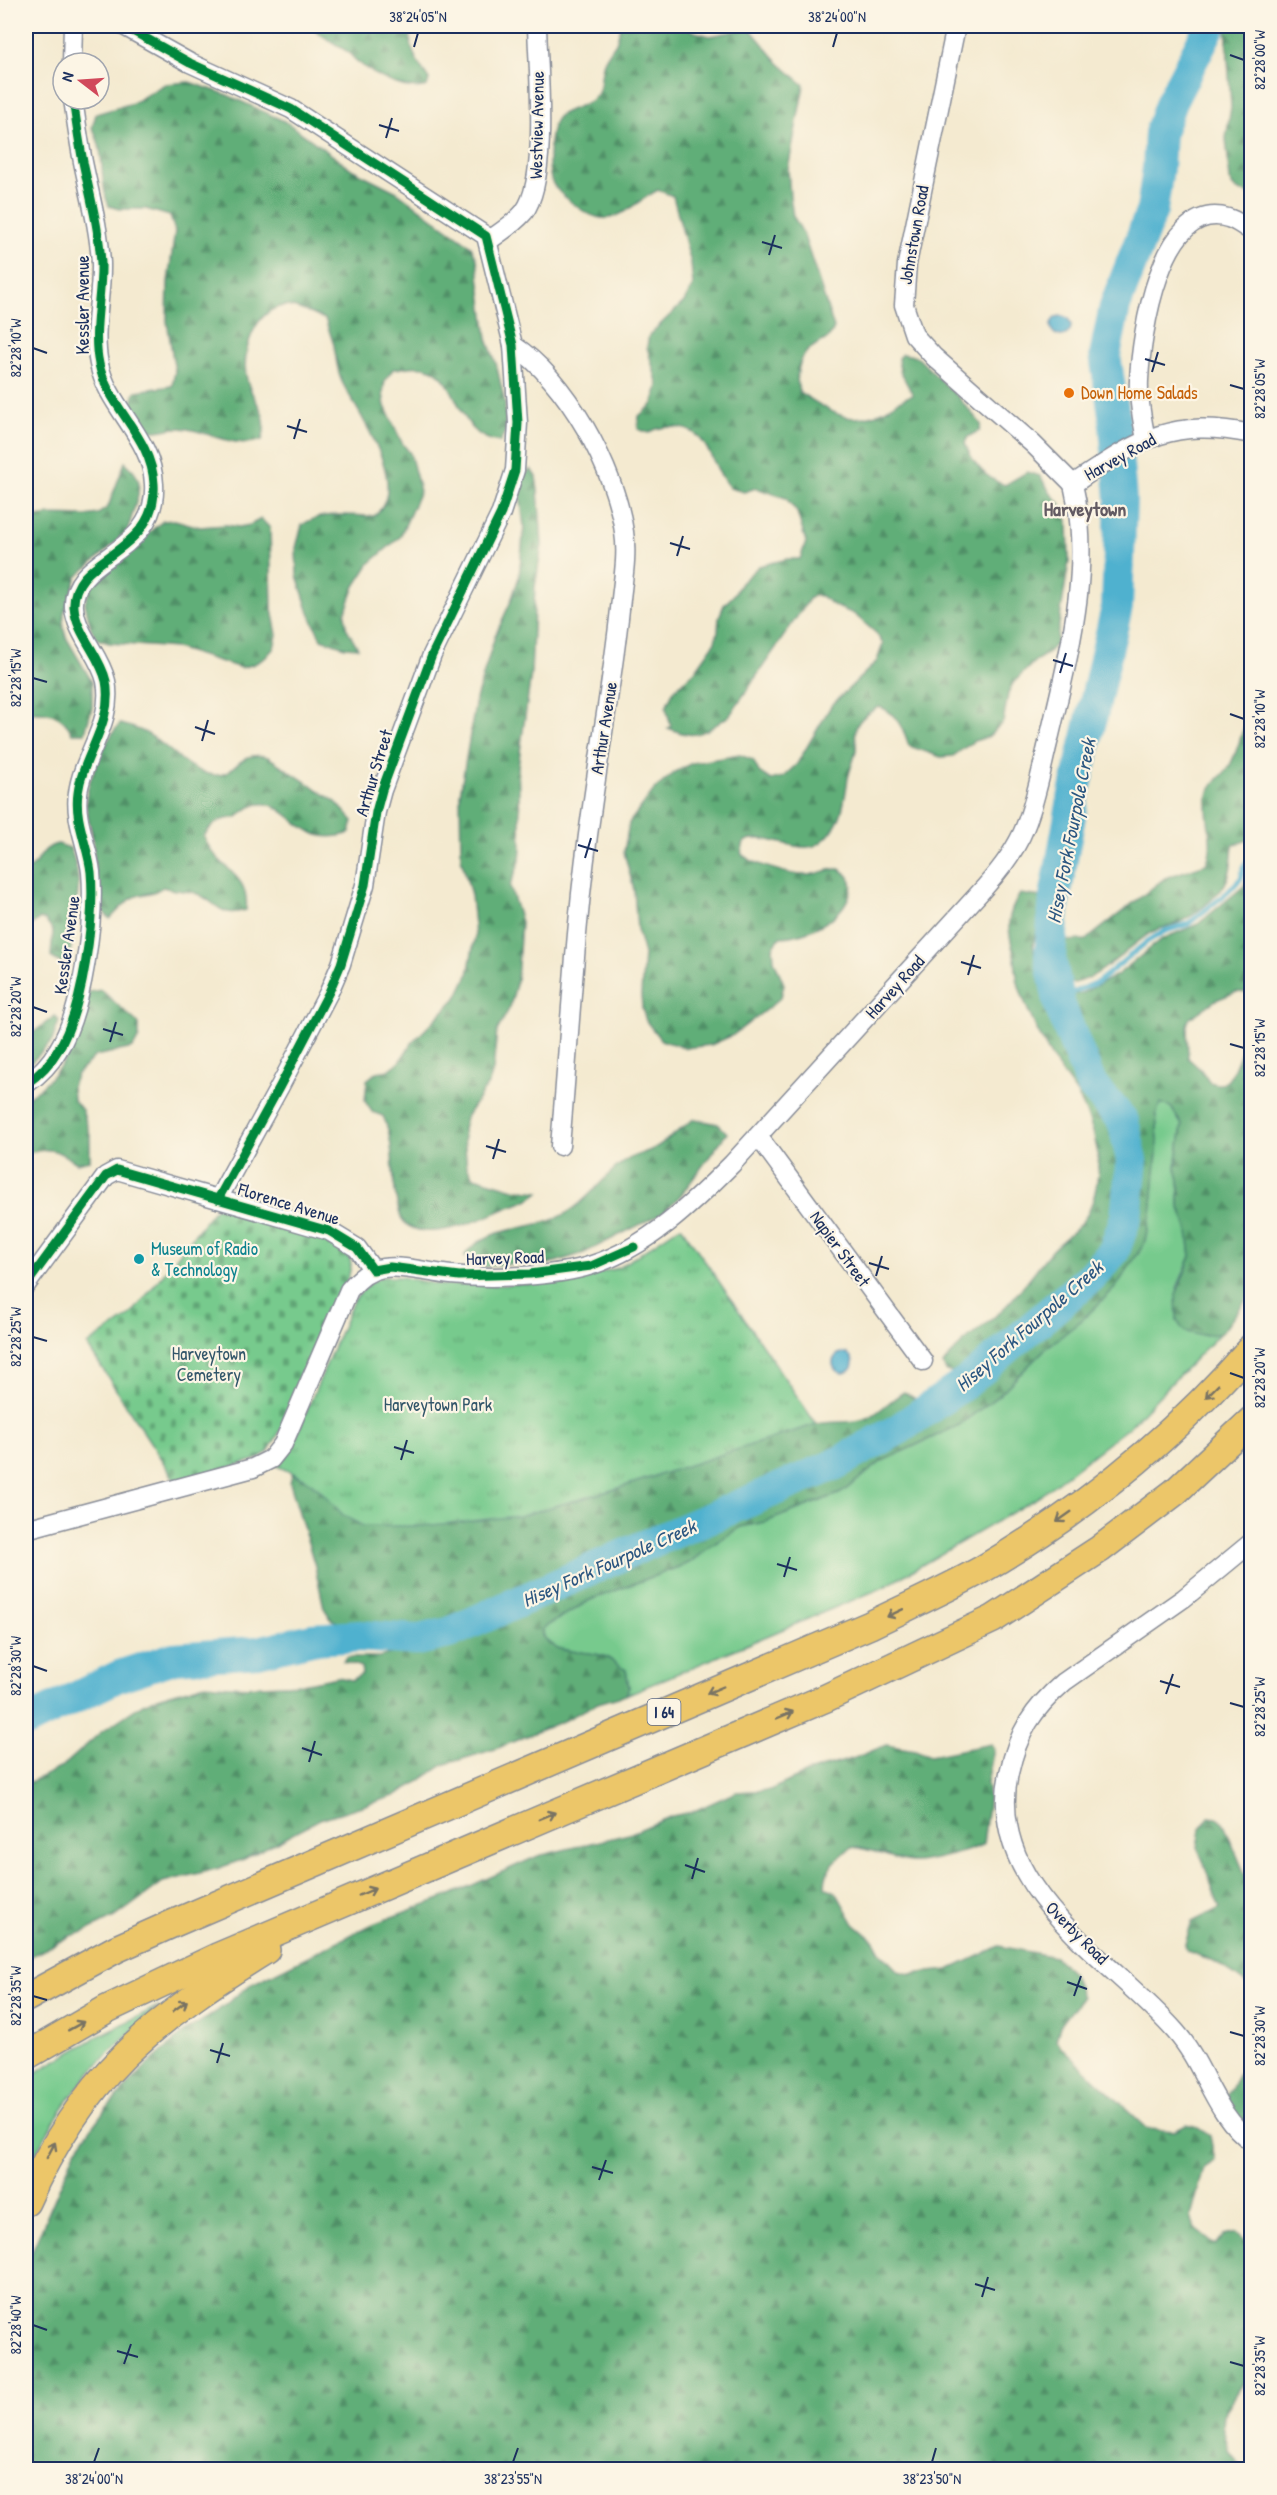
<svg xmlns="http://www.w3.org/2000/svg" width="1277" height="2495" font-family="'Patrick Hand',sans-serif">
<defs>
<pattern id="forest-firs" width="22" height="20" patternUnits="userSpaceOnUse" patternTransform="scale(1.5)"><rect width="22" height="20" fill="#61ae78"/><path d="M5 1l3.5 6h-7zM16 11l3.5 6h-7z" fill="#4f8e66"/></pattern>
<pattern id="cemetery-stones" width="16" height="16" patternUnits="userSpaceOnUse" patternTransform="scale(1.5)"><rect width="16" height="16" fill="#77ca8d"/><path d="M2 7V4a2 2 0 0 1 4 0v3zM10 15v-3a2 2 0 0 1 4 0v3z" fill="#61a476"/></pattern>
<pattern id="park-tufts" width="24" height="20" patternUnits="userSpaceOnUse" patternTransform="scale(1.5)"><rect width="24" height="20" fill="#77ca8d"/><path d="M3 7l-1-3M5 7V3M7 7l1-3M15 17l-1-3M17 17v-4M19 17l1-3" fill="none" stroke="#61a476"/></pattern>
</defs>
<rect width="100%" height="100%" fill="#fcf5e5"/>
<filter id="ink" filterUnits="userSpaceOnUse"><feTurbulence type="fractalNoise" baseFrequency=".0167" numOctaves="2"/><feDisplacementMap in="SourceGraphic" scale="12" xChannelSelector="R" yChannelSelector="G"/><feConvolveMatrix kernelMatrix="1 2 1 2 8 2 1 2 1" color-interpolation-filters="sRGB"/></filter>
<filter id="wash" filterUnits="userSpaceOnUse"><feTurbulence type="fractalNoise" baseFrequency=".008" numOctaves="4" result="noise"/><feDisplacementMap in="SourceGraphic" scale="24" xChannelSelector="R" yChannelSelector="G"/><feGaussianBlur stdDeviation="1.35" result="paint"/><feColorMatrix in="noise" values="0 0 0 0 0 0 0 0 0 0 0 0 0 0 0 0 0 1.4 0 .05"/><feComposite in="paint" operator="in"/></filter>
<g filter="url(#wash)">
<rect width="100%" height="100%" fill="#f4ead0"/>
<g fill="#77ca8d" stroke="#497c76" stroke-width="1.5">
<path d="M1160 1103 1171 1107 1182 1125 1176 1168 1179 1180V1205L1188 1231 1191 1256 1177 1288 1198 1335 1219 1334 1129 1427 1037 1498 884 1587 626 1695 629 1687 626 1670C619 1667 613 1661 606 1657 589 1649 540 1657 543 1628L590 1600 689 1563 712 1545 740 1527 765 1522 841 1493 882 1461 959 1425 999 1395 1045 1349 1083 1319 1115 1288 1144 1244 1151 1214 1158 1141 1156 1115Z"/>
<path d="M159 2006C140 2024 120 2042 101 2061 69 2094 45 2133 26 2173V2078L97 2037Z"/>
</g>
<g fill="url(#forest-firs)" stroke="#3e6e6b" stroke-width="1.5">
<path d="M309 26H414C403 42 419 65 429 79L427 86C405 93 375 76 358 62 354 59 351 55 348 52 335 43 321 36 309 26Z"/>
<path d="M621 26H684L695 32 710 36 746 29 752 31 779 63 804 85 788 169 790 196 793 216 803 233 834 328C829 343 820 340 810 349 798 358 794 380 800 393 831 410 848 429 885 410 894 405 903 397 913 395L900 371 898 358 902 354 915 356 920 360 958 397 981 424 980 430 968 437 965 443C972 463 986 479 1005 485L1027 472 1040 476 1051 494 1060 503 1068 521 1069 561 1056 644 1047 654 1035 661 1013 683 1008 694 1003 722 988 737 974 741 953 756 941 757 909 746C905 732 895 710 879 707 871 711 859 718 856 728 854 734 857 744 856 751 854 760 850 769 848 778 844 803 843 826 820 843 801 857 764 830 744 842L741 853C748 863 792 876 807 875 819 874 829 868 840 869 850 875 854 883 850 893 842 920 806 936 780 937L773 947 774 960 784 984 781 997 772 1005 733 1035 711 1045 685 1048 661 1040 646 1021 642 1007 641 994 644 954 637 929 634 890 624 852 629 823 654 790 675 772 692 763 740 755 753 760 759 772 771 780 783 777 797 764 831 706 877 661 883 644 876 633 854 614 835 606 821 596 814 595 809 599 730 715C719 723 701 737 687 734 680 733 674 730 668 728L671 726 666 708 668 702 674 690 695 671 714 644 718 631 719 617 724 605 733 596 741 583 759 566 787 559H800L806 542 797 512 786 498 756 488 744 492 730 488C709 466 711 427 672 427 664 427 655 428 649 433L638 429 639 416 653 404 658 385 647 347 649 335 684 302 693 285 691 263 673 196 658 190C622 209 612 236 571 202 564 196 556 191 552 182 547 170 548 125 559 116 569 108 592 105 598 93 602 85 600 72 604 62 607 55 612 49 616 43 618 37 619 31 621 26Z"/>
<path d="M1226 26H1251V194C1242 192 1233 191 1230 180L1226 138 1231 107Z"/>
<path d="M189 82 225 94 286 122 353 170 397 192 471 246 477 259 487 339 496 363 505 403 506 430 500 442C456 438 462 383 431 369 419 364 405 368 393 369L385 381 383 393 385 406 402 443 410 453 420 491 400 537 370 563 355 586 345 613 346 627 358 648 345 647 321 639 309 613 297 575 296 548 302 525C323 510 350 516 374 516 412 486 358 413 342 382 337 371 336 357 334 345 331 336 328 327 325 319 313 315 297 306 285 306 254 308 240 355 247 380 253 404 271 412 262 440 233 450 209 430 180 428 168 427 155 435 144 428 130 419 130 403 136 391L172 386 175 372 167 321 168 282 175 231 170 216 146 209H120L109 206C98 181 107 152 92 128L96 114 133 103 165 84Z"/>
<path d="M125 462 134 471 139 482 138 496 127 532 77 577 64 613 63 626 67 639 92 682V708L85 733H72C62 713 47 711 26 712V519L49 515 86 516 98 514 108 507Z"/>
<path d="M531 469 536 477 538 490 542 545 535 587 531 674 518 767 521 848 520 861 510 886 521 922 517 981 510 1007 497 1031 493 1070 489 1083 466 1117 463 1129 467 1167 474 1177 514 1189 539 1192C528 1202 516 1204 502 1210 480 1220 423 1246 402 1220 400 1217 399 1210 398 1207 390 1177 396 1144 383 1116L372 1112 365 1101 367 1080 377 1072 389 1070 399 1062 413 1042 458 996 468 975 475 936 471 895 461 858 460 794 476 699 495 636 511 601 519 577 524 526 519 489 522 477Z"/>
<path d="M261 519 270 528 272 609 277 635 274 648 265 658 254 664 241 668 176 648 109 643 97 639 91 628 85 603 90 587 100 580 125 552 163 521 175 520 200 527 226 525 239 527 250 525Z"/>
<path d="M1251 714V839L1233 845C1231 863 1232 878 1219 892 1209 903 1195 914 1183 921 1173 926 1162 927 1152 932 1130 944 1090 990 1063 983 1056 968 1053 953 1064 941L1086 940 1165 878 1206 864C1217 842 1203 818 1208 795 1210 783 1224 776 1230 765 1239 749 1241 730 1251 714Z"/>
<path d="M120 724C127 726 136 728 142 731 167 742 185 772 214 775 237 777 237 749 268 757L336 802 353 821 350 833C338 837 325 839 313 833 283 818 270 785 236 818 220 818 213 823 204 836 215 869 251 872 246 910 221 918 219 905 200 895 188 889 175 892 163 887 154 893 150 893 140 895 128 898 118 911 110 919 107 916 103 912 101 908 94 891 95 855 92 835 90 822 85 811 86 799 88 779 106 738 120 724Z"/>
<path d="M58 844 70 848C83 879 78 894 73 925 71 938 72 949 68 962L61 963 51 957 53 931 45 920 39 919 26 929V868L30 869C41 859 42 847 58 844Z"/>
<path d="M1251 867V993L1236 992 1216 1000 1189 1019 1187 1025 1188 1058 1202 1071 1209 1082C1215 1084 1222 1086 1227 1081 1232 1077 1245 1043 1246 1037 1247 1029 1245 1026 1251 1020V1293L1224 1330 1219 1334 1198 1335 1184 1331 1177 1321 1176 1295 1191 1256 1188 1231 1179 1204V1180L1176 1168 1182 1125 1171 1107 1160 1103 1156 1115 1158 1141 1151 1214 1144 1244 1115 1288 1083 1319 1045 1349 999 1395 959 1425 882 1461 841 1493 765 1522 740 1527 712 1545 689 1563 590 1600 543 1628V1636C556 1658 586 1648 606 1657 613 1661 619 1667 626 1670L629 1687 626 1695 598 1703 565 1720 498 1748 443 1765 415 1784 394 1796 320 1819 244 1859 216 1869 163 1882 118 1915 84 1932 70 1936 26 1959V1784L62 1767 101 1732 143 1704 160 1697 205 1684 243 1687 302 1684 338 1677 352 1680 362 1674 361 1667 343 1661 347 1657H379L426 1644 439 1645 464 1635H471L522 1615 602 1573 633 1562 712 1526 752 1505 775 1498 851 1463 891 1442 938 1411 954 1400 955 1396 976 1382 1029 1333 1096 1284 1122 1247 1134 1217V1187L1138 1162 1137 1142 1131 1125 1115 1096 1075 1043 1069 1013 1070 995 1082 993 1117 975 1162 939 1198 924 1244 886Z"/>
<path d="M1020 894 1041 897 1042 915 1033 944 1040 984 1077 1082 1095 1101 1116 1142 1122 1160 1116 1191 1115 1223 1103 1254 1095 1264 992 1348 969 1365 952 1373 946 1371 943 1365C959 1341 986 1327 1006 1306 1023 1289 1036 1268 1052 1250 1066 1236 1085 1225 1091 1206 1105 1166 1097 1130 1077 1094 1069 1081 1058 1069 1051 1056 1039 1035 1026 1008 1019 986 1016 977 1016 968 1015 959 1009 931 1003 921 1020 894Z"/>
<path d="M101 990 139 1024V1037L133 1048 95 1056 77 1074 72 1086 73 1099 82 1110 90 1134V1160L77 1163C55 1149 50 1146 26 1154V1098C48 1084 68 1061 77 1037 82 1022 82 1006 89 992Z"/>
<path d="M55 1016 59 1021 52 1041 26 1068V1038Z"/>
<path d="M694 1119 718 1124 727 1133 681 1195 663 1213 584 1253 546 1265 521 1263 485 1267 473 1265 464 1256C487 1226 519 1232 552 1220 583 1209 598 1181 623 1162 631 1156 643 1154 653 1149 667 1141 680 1129 694 1119Z"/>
<path d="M904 1392 914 1398 912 1405 850 1445 790 1468 747 1490 658 1528 632 1543 561 1571 521 1592 481 1603 450 1621 430 1626 376 1628 342 1625 331 1619 324 1608 315 1566 290 1483 292 1474C313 1481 331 1498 344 1516H519L612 1490 816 1424C832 1421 860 1424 873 1415 884 1408 892 1399 904 1392Z"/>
<path d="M991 1744 994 1749 987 1783 989 1797 983 1844C972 1851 924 1863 911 1862 890 1859 872 1848 851 1847 837 1859 825 1867 825 1887L836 1892 854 1924 874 1941 880 1952 898 1971 910 1974 949 1970 999 1946 1055 1957 1072 1973 1082 1997 1060 2026 1056 2040 1063 2049 1148 2129 1175 2131 1186 2125 1198 2128 1210 2136 1215 2161 1204 2168 1191 2217 1195 2228 1216 2245 1224 2235 1237 2232 1246 2241 1251 2258V2371L1223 2415 1222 2426 1230 2452 1242 2469H26V2270L27 2263 76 2149 104 2111 146 2066 187 2030 216 2012 250 1985 373 1924 448 1896 538 1856 629 1834 672 1816 692 1812 736 1792 770 1790 811 1771 855 1758 886 1745 915 1750 930 1756Z"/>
<path d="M1209 1817 1217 1818 1223 1822 1251 1889V1987L1216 1962 1187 1951 1185 1944 1192 1922 1220 1908C1211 1888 1207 1867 1197 1847L1200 1830Z"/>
<path d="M1251 2052V2133L1229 2112 1227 2096Z"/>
</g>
<path fill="url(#cemetery-stones)" stroke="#497c76" stroke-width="1.5" d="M217 1206 322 1236 349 1255 351 1265 349 1275 284 1424 268 1452 255 1460 176 1482 87 1345 131 1315Z"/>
<path fill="url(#park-tufts)" stroke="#497c76" stroke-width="1.5" d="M681 1226 816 1424 612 1490 519 1516 422 1526H363L344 1516 319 1489 304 1478 277 1466 289 1453 353 1301 371 1282 382 1277H401L440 1285H503L571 1281 618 1268Z"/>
<g fill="#50b1cf" stroke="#367096" stroke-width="1.5">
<circle cx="1061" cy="326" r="10"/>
<circle cx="843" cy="1363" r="10"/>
</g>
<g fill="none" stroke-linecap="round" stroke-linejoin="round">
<path stroke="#50b1cf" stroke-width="5" d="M1059 998 1098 982 1148 941 1165 931 1188 924 1228 892 1241 878 1245 864 1252 855"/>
<path stroke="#50b1cf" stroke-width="32" d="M26 1722 119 1676 174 1658 258 1652 312 1639 360 1636 418 1640 449 1633 641 1547 834 1465 899 1429 971 1379 1092 1276 1114 1251 1126 1217 1132 1160 1123 1121 1091 1084 1060 1006 1050 957 1055 897 1074 794 1117 607 1121 499 1114 415 1105 355 1115 306 1152 210 1158 168 1160 133 1171 102 1210 26"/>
</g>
</g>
<g filter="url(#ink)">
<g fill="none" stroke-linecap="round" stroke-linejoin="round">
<defs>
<g id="minor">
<path d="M124 26 190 63 291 109 486 236 513 345 518 423 515 470 501 513 432 655 382 790 376 812 365 885 341 964 329 992 280 1086 218 1199"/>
<path d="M956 26 907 264 904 305 914 335 934 357 1033 444 1073 484"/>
<path d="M72 63 73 26"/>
<path d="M488 241C501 232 514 224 524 212 549 179 538 69 537 26"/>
<path d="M513 345C566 379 616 470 624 532 628 557 622 584 620 609 613 676 601 741 592 807 575 919 570 1033 560 1146"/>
<path d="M1146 439C1142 420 1138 399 1139 380 1141 337 1160 198 1228 218 1236 220 1244 227 1252 231"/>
<path d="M1073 484C1139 440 1170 417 1252 434"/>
<path d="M26 1084C39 1075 50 1064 58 1050 83 1011 95 918 91 872 88 846 74 820 78 793 83 754 114 723 106 681 100 655 76 634 74 607 71 554 158 556 154 484 152 437 108 408 99 364 92 331 102 296 101 263 99 228 90 196 83 162 79 141 76 120 73 99"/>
<path d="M758 1136 923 1361"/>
<path d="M26 1285 106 1176 117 1170 329 1231 357 1248 373 1270"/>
<path d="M26 1529 253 1468 271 1459 283 1444 349 1290C358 1279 368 1270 383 1268 404 1265 429 1273 451 1275 489 1279 556 1277 592 1265 648 1247 692 1204 732 1164L985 887C1001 869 1016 850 1025 827 1037 798 1042 765 1050 735 1069 653 1093 567 1073 484"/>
<path d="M1252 1542 1184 1598 1064 1682C1033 1709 1018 1732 1009 1773 984 1889 1110 1957 1175 2031 1206 2065 1213 2114 1252 2142"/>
</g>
<g id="highway">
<path d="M26 1998 116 1949 172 1924 870 1625C907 1607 945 1590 981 1570 1083 1511 1175 1436 1252 1347"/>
<path d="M26 2056 107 2009 217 1957 826 1698 993 1619 1100 1549 1175 1492 1252 1420"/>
<path d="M26 2202C82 2077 151 2021 266 1950"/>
</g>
</defs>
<use href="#minor" stroke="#888c97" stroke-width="21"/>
<use href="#highway" stroke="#888c97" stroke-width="30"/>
<use href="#minor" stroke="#fff" stroke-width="18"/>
<use href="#highway" stroke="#ecc669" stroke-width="27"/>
<defs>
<g id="cycleway">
<path d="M124 26 190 63 291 109 486 236 513 345 518 423 515 470 501 513 432 655 382 790 376 812 365 885 341 964 329 992 280 1086 218 1199"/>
<path d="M26 1084C39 1075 50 1064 58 1050 83 1011 95 918 91 872 88 846 74 820 78 793 83 754 114 723 106 681 100 655 76 634 74 607 71 554 158 556 154 484 152 437 108 408 99 364 92 331 102 296 101 263 99 228 90 196 83 162 79 141 76 120 73 99"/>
<path d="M26 1285 106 1176 117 1170 329 1231 357 1248 373 1270 390 1267 459 1276 530 1274 591 1266 634 1247"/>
</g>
</defs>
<use href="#cycleway" stroke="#fcf5e5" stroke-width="13"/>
<use href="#cycleway" stroke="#00873e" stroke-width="9"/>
</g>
<defs><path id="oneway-shaft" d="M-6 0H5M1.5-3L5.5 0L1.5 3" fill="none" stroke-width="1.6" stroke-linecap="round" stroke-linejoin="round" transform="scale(1.5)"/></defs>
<g stroke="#797363">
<use href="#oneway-shaft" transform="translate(1212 1391) rotate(135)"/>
<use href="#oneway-shaft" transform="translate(1064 1517) rotate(145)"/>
<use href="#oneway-shaft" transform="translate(895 1613) rotate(155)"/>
<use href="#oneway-shaft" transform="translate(715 1690) rotate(157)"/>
<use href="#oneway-shaft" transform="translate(785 1715) rotate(-23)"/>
<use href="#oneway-shaft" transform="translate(547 1816) rotate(-23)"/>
<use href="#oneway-shaft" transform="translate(367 1892) rotate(-23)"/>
<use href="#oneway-shaft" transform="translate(180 2006) rotate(-36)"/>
<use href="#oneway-shaft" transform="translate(76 2026) rotate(-29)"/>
<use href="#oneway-shaft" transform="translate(51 2150) rotate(-62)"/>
</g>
</g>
<path fill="none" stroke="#1b2f5e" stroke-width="2" d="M414 47 418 33M833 47 837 33M1230 55 1244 60M379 125 399 131M386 138 392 118M762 242 782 248M769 255 775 235M33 348 47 353M1145 359 1165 365M1152 372 1158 352M1230 385 1244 389M287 426 307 432M294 439 300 419M670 543 690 549M677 556 683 536M1053 660 1073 666M1060 673 1066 653M33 678 47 682M1230 714 1244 719M195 727 215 734M202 741 208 720M578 845 598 851M585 858 591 838M961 962 981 968M968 975 974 955M33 1007 47 1012M103 1029 123 1035M110 1042 116 1022M1230 1044 1244 1048M486 1146 506 1152M493 1159 499 1139M869 1263 889 1269M876 1276 882 1256M33 1337 47 1341M1230 1373 1244 1378M394 1447 414 1453M401 1460 407 1440M777 1564 797 1570M784 1577 790 1557M33 1666 47 1671M1160 1681 1180 1687M1166 1694 1173 1674M1230 1703 1244 1707M302 1748 322 1755M309 1762 315 1741M685 1865 705 1872M692 1879 698 1858M1067 1982 1087 1989M33 1996 47 2000M1074 1996 1081 1976M1230 2032 1244 2036M210 2050 230 2056M217 2063 223 2043M592 2167 613 2173M599 2180 606 2160M975 2284 995 2290M982 2297 988 2277M33 2325 47 2330M117 2351 138 2357M1230 2362 1244 2366M124 2364 131 2344M94 2462 99 2448M513 2462 518 2448M932 2462 936 2448"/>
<circle fill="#e8710a" stroke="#fcf5e5" stroke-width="2" cx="1069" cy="393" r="6"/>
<circle fill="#0f9aa8" stroke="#fcf5e5" stroke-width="2" cx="139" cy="1259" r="6"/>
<g text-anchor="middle" stroke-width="4.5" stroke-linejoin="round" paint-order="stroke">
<rect fill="#fcf5e5" stroke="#5e6a86" stroke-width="1.5" x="647.5" y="1699" width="33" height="26" rx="4.5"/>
<g font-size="16" font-weight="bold" fill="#1b2f5e">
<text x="664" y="1718">I 64</text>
</g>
<g font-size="18" fill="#1b2f5e" stroke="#fcf5e5">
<text transform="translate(537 125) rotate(-89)" y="6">Westview Avenue</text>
<text transform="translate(914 235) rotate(-80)" y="6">Johnstown Road</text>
<text transform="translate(83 305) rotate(-90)" y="6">Kessler Avenue</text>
<text transform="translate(1120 457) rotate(-29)" y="6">Harvey Road</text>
<text transform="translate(604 728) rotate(-81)" y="6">Arthur Avenue</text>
<text transform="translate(374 773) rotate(-73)" y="6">Arthur Street</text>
<text transform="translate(67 945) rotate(-82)" y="6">Kessler Avenue</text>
<text transform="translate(895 987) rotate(-48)" y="6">Harvey Road</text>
<text transform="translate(289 1204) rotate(17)" y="6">Florence Avenue</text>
<text transform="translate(840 1249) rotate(54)" y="6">Napier Street</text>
<text transform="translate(505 1258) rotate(-2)" y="6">Harvey Road</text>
<text transform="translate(1077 1933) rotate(45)" y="6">Overby Road</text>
</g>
<g font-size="18" fill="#c56008" stroke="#fcf5e5" text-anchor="start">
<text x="1081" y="399">Down Home Salads</text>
</g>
<g font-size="18" fill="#0d838f" stroke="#fcf5e5" text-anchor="start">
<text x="151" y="1255">Museum of Radio<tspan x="151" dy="21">&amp; Technology</tspan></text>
</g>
<g font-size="18" fill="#32566a" stroke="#fcf5e5">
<text x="209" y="1360">Harveytown<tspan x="209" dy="21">Cemetery</tspan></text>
<text x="438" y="1411">Harveytown Park</text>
</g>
<g font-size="20" font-weight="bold" fill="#625a62" stroke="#fcf5e5">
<text x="1085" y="516">Harveytown</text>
</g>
<g font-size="20" font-style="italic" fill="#2b5680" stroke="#fcf5e5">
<text transform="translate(1071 831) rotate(-79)" y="7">Hisey Fork Fourpole Creek</text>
<text transform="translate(1029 1326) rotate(-41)" y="7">Hisey Fork Fourpole Creek</text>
<text transform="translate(609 1563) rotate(-24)" y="7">Hisey Fork Fourpole Creek</text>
</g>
</g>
<rect width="1277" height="2495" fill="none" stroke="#fcf5e5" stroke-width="66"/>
<g transform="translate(81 81) rotate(287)"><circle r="28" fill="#fcf5e5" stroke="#a2a6af" stroke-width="1.5"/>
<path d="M0-4.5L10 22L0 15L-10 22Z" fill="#d1495b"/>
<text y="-9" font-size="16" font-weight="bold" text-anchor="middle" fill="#1b2f5e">N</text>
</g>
<rect x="33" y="33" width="1211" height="2429" fill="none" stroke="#1b2f5e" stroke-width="2"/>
<g font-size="15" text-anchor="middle" fill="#1b2f5e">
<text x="418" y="22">38°24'05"N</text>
<text x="837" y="22">38°24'00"N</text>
<text transform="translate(1260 60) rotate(-90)" y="5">82°28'00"W</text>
<text transform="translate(16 348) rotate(-90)" y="5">82°28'10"W</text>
<text transform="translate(1260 389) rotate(-90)" y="5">82°28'05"W</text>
<text transform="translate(16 678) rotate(-90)" y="5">82°28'15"W</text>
<text transform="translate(1260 719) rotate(-90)" y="5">82°28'10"W</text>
<text transform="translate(16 1007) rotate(-90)" y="5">82°28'20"W</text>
<text transform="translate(1260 1048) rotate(-90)" y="5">82°28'15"W</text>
<text transform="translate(16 1337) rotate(-90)" y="5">82°28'25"W</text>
<text transform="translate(1260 1378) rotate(-90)" y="5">82°28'20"W</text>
<text transform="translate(16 1666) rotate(-90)" y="5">82°28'30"W</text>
<text transform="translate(1260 1707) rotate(-90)" y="5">82°28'25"W</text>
<text transform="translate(16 1996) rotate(-90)" y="5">82°28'35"W</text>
<text transform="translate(1260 2036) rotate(-90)" y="5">82°28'30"W</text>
<text transform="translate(16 2325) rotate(-90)" y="5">82°28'40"W</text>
<text transform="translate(1260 2366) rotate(-90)" y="5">82°28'35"W</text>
<text x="94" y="2484">38°24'00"N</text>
<text x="513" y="2484">38°23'55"N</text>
<text x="932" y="2484">38°23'50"N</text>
</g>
</svg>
